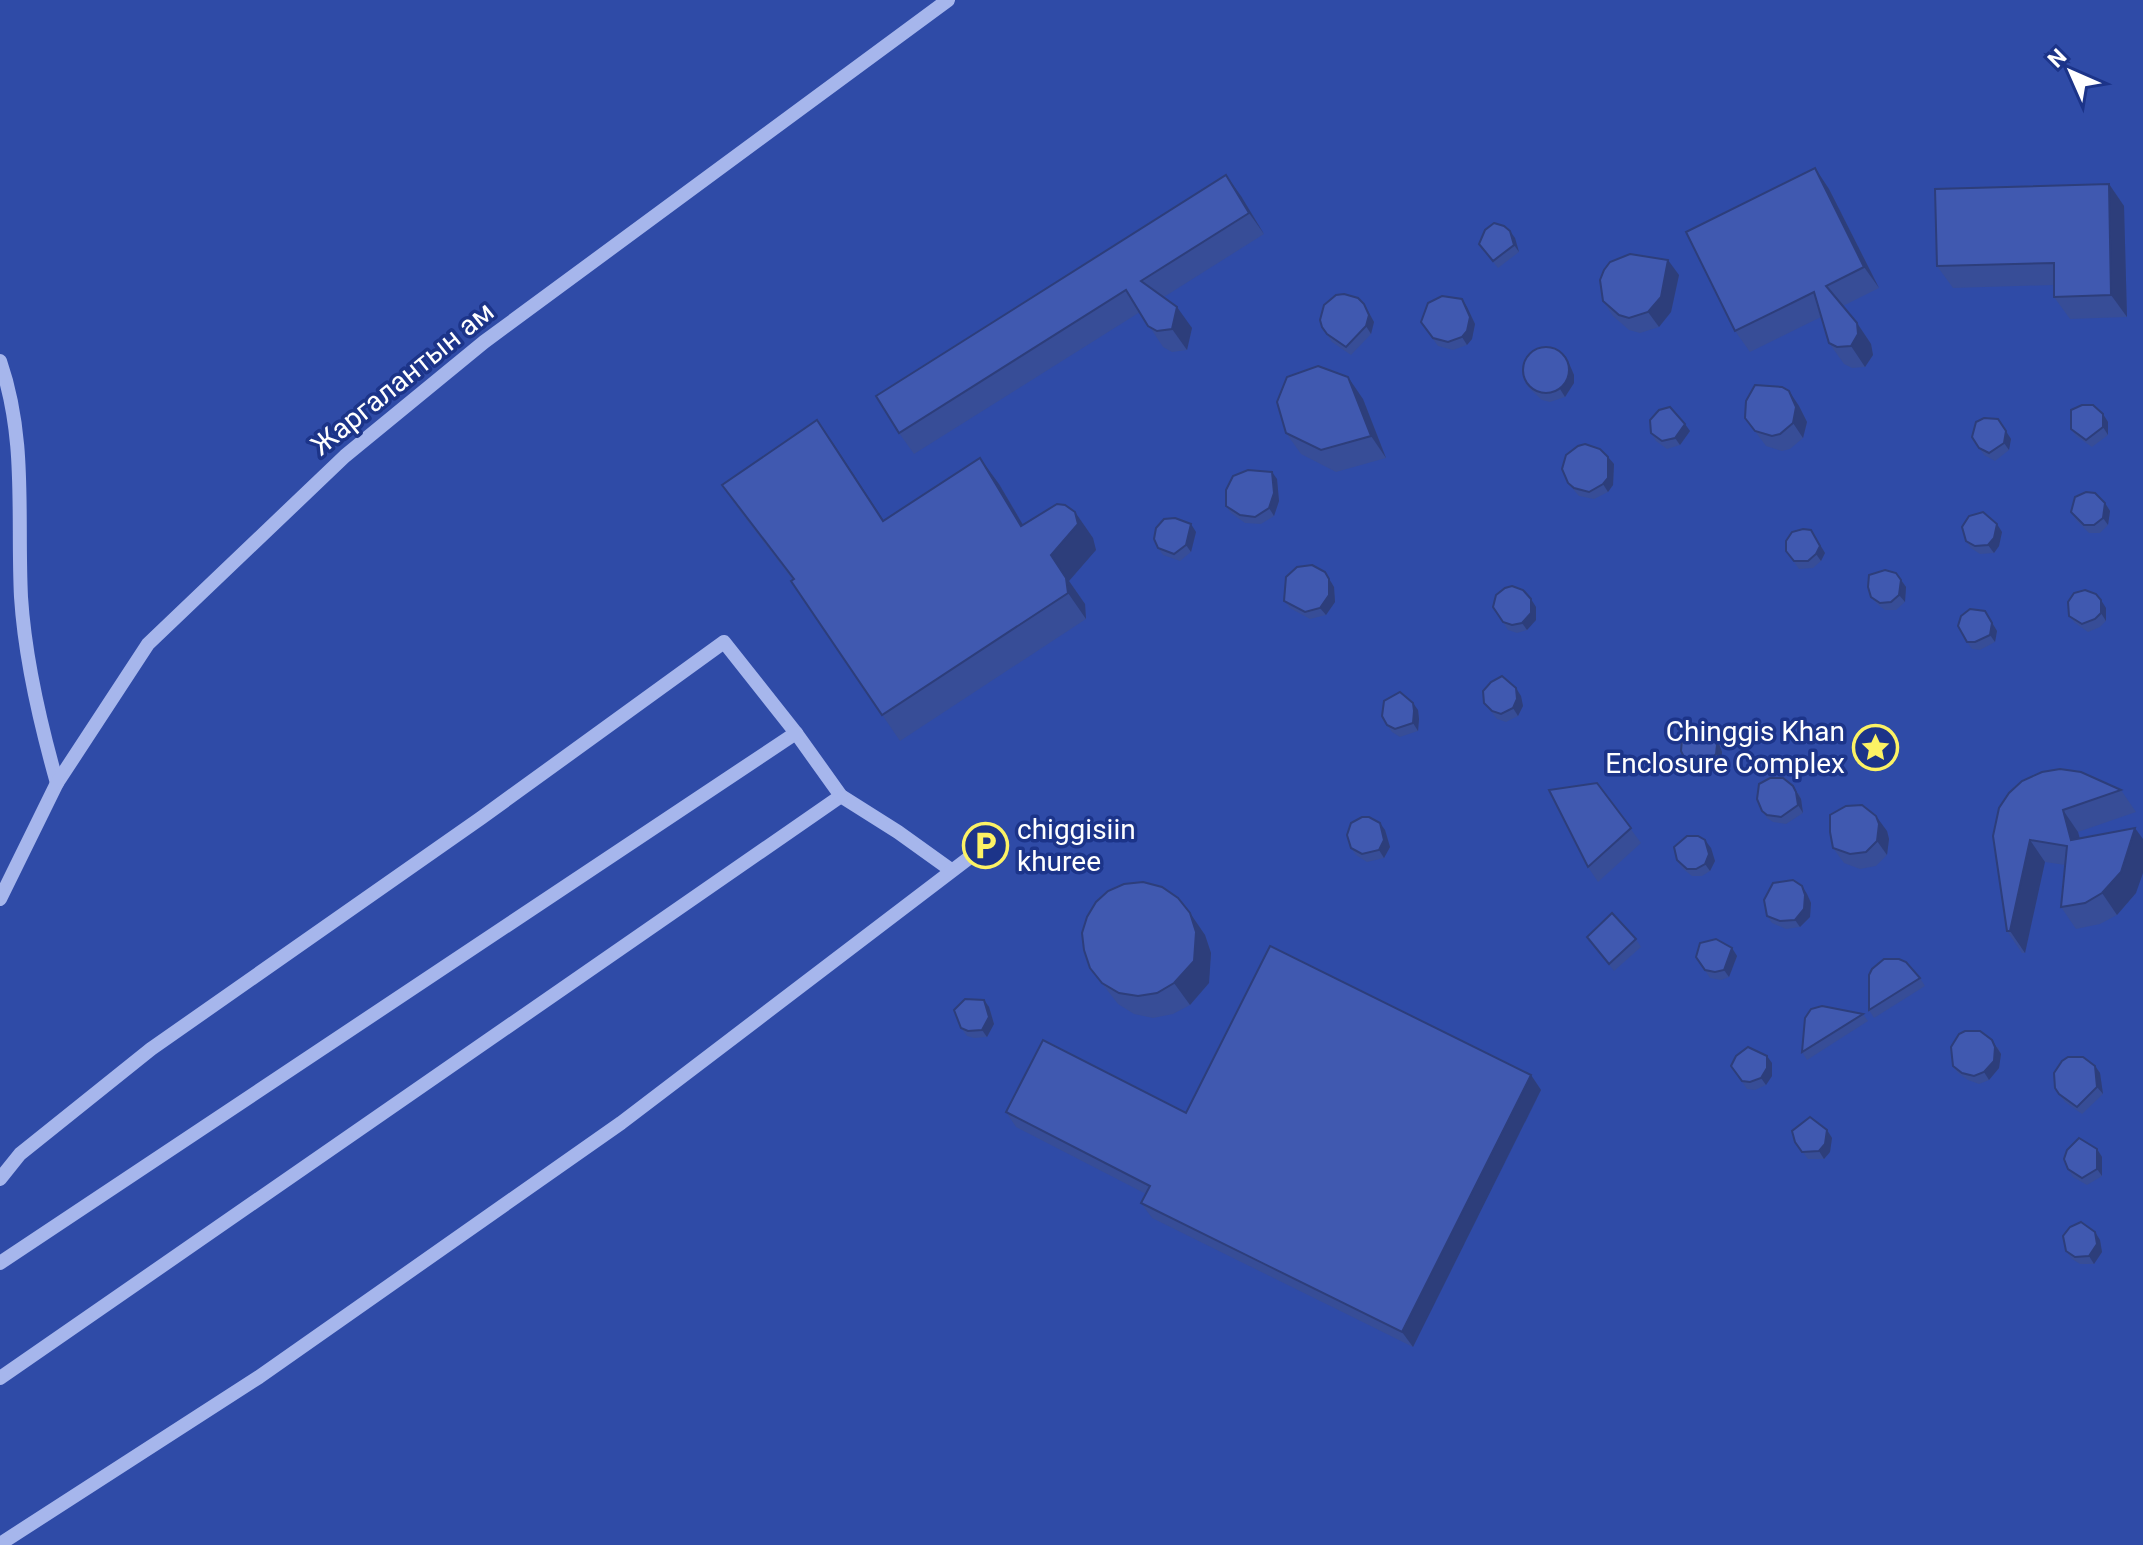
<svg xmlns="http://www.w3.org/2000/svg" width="2143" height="1545" font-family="Roboto,sans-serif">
<rect width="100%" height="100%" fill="#1c3489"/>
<rect fill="#2f4ba7" x="0" y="0" width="2143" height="1545"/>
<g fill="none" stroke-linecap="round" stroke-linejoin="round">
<g stroke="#a6b6ec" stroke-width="14">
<path d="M0 361C27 439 17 516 21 597 25 660 40 723 57 783"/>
<path d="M0 899 57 783 148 644 345 456 484 342 948 0"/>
<path d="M0 1179 20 1154 151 1049 481 818 724 642 796 733 841 796 898 832 951 870"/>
<path d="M0 1263 796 733"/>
<path d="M0 1378 841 796"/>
<path d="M0 1544 259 1377 621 1123 986 845"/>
</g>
</g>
<g fill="#374d97">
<path d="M1815 168 1829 189 1879 288 1843 306 1857 323 1871 344 1873 355 1865 367 1852 368 1844 364 1829 343 1821 317 1750 352 1735 331Z"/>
<path d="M2109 184 2124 206 2127 317 2070 319 2054 297V285L1953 288 1937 266Z"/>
<path d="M1241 196 1264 234 1164 297 1192 328 1187 350 1172 352 1163 347 1140 312 914 454 899 433Z"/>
<path d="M1515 238 1519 252 1498 268 1479 244Z"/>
<path d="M1679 275 1671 312 1659 327 1640 333 1629 330 1613 316 1603 301Z"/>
<path d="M1462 299 1467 307 1475 324 1472 339 1467 345 1453 350 1438 346 1421 322Z"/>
<path d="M1364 304 1374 322 1371 334 1351 355 1332 342 1322 327Z"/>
<path d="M1563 354 1568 361 1574 375V383L1565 397 1550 402 1542 400 1531 390 1525 383Z"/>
<path d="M1789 391 1799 406 1807 422 1803 438 1790 449 1782 451 1766 446 1745 418Z"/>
<path d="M1363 399 1386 458 1336 472 1301 454 1286 433Z"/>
<path d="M2103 414 2108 422V435L2092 447 2076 436 2071 429Z"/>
<path d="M1998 419 2011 439 2009 450 1995 461 1984 455 1972 437Z"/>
<path d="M817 420 884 521 999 484 1023 525 1075 512 1093 538 1096 550 1069 581 1085 604 1086 619 900 741 791 581 793 580 740 511 722 485Z"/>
<path d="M1690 431 1680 445 1667 449 1656 441 1651 433Z"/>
<path d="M1608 457 1614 464 1613 485 1608 492 1594 499 1579 496 1568 483Z"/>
<path d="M1277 479 1279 501 1274 516 1261 524 1245 523 1231 513 1226 506Z"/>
<path d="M2105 503 2110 511 2108 525 2100 533H2089L2076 520 2071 512Z"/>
<path d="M1811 530 1825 553 1821 561 1813 568 1799 569 1786 551Z"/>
<path d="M1196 532 1191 552 1180 561 1163 555 1158 548Z"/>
<path d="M2002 532 1999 546 1994 553 1980 554 1971 548 1966 541Z"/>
<path d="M1325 572 1334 587 1335 602 1326 615 1310 619 1290 608 1284 601Z"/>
<path d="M1901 580 1906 587 1905 602 1896 610H1885L1877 604 1871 597Z"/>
<path d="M1493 607H1536V620L1527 630 1517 633 1508 630Z"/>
<path d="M2106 608V621L2100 627 2088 632 2075 623 2069 616Z"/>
<path d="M1990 618 1997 631 1995 642 1980 650 1972 649 1967 642Z"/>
<path d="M1521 696 1523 706 1518 716 1506 722 1497 719 1484 703Z"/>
<path d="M1418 710 1419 719 1418 731 1400 737 1392 732 1387 725Z"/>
<path d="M1718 741 1722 752 1721 762 1715 768 1703 772 1689 764 1684 757Z"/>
<path d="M1597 783 1641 843 1598 882 1588 867Z"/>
<path d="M2121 790 2136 812 2078 832 2080 838 2136 893 2117 915 2100 924 2076 929 2061 907 2065 865 2045 862 2025 953H2022L2007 931 1999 808Z"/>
<path d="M1799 793 1801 799 1803 813 1786 824 1773 822 1767 818 1762 811Z"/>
<path d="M1385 830 1390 847 1384 858 1367 862 1356 855 1351 848Z"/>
<path d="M1887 831 1889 839 1887 855 1876 866 1860 869 1844 863 1833 848Z"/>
<path d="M1711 848 1715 861 1710 871 1702 876H1692L1682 868 1677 860Z"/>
<path d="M1802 886 1807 894 1811 903 1810 917 1800 927 1786 929 1772 923 1767 916Z"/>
<path d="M1190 913 1205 935 1211 953 1209 983 1190 1005 1173 1014 1153 1018 1134 1014 1118 1004 1090 968Z"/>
<path d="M1587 937 1636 939 1641 947 1614 971Z"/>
<path d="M1732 948 1737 956 1729 977 1721 980 1710 978 1696 957Z"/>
<path d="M1920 978 1925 986 1874 1018 1869 1010Z"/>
<path d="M984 1000 989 1007 994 1024 987 1037 974 1038 967 1036 961 1028Z"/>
<path d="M1863 1014 1868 1021 1807 1060 1802 1052Z"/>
<path d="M1998 1047 2001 1054 1999 1068 1989 1080 1979 1084 1968 1080 1958 1073 1953 1066Z"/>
<path d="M1772 1063V1076L1766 1085 1755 1090 1747 1089 1731 1066Z"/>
<path d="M2095 1066 2100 1073 2103 1094 2082 1114 2065 1102 2059 1094Z"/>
<path d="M1531 1075 1541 1090 1413 1347 1152 1218 1141 1203 1146 1194 1016 1127 1006 1112 1186 1113Z"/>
<path d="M1827 1130 1832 1138 1830 1152 1824 1159H1808L1795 1142Z"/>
<path d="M2097 1149 2102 1157V1176L2087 1185 2073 1177 2068 1169Z"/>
<path d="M2095 1232 2100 1240 2102 1252 2094 1264H2080L2072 1259 2066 1251Z"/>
</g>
<g fill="#2d3e7b">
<path d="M1815 168 1829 189 1879 288 1864 267Z"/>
<path d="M1226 175 1241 196 1264 234 1249 213Z"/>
<path d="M2109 184 2124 206 2127 317 2111 295Z"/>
<path d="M1510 231 1515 238 1519 252 1514 245Z"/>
<path d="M1668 260 1679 275 1671 312 1659 327 1648 312Z"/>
<path d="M1462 299 1467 307 1475 324 1472 339 1467 345 1462 337Z"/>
<path d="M1364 304 1374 322 1371 334 1366 326Z"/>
<path d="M1177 307 1192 328 1187 350 1172 329Z"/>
<path d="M1857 323 1871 344 1873 355 1865 367 1851 346Z"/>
<path d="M1563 354 1568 361 1574 375V383L1565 397 1560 389Z"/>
<path d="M1348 377 1363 399 1386 458 1371 436Z"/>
<path d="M1789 391 1799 406 1807 422 1803 438 1793 423Z"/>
<path d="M2103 414 2108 422V435L2103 427Z"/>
<path d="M1998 419 2011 439 2009 450 2004 443Z"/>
<path d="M817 420 835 446 901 547 883 521Z"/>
<path d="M1685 424 1690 431 1680 445 1675 438Z"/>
<path d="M1608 457 1614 464 1613 485 1608 492 1603 484Z"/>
<path d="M980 458 999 484 1039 552 1021 526Z"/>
<path d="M1272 472 1277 479 1279 501 1274 516 1269 508Z"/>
<path d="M2105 503 2110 511 2108 525 2103 518Z"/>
<path d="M1075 512 1093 538 1096 550 1069 581 1085 604 1086 619 1068 593 1051 555Z"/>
<path d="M1191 524 1196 532 1191 552 1186 545Z"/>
<path d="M1997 524 2002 532 1999 546 1994 553 1988 545Z"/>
<path d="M1811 530 1825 553 1821 561 1816 554Z"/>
<path d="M1325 572 1334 587 1335 602 1326 615 1320 608Z"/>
<path d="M1901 580 1906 587 1905 602 1899 595Z"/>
<path d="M1531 599 1536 607V620L1527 630 1522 623Z"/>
<path d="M2101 600 2106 608V621L2101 613Z"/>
<path d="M1985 611 1997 631 1995 642 1990 635Z"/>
<path d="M1516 688 1521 696 1523 706 1518 716 1513 708Z"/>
<path d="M1413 703 1418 710 1419 719 1418 731 1413 723Z"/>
<path d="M1712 734 1718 741 1722 752 1721 762 1716 754Z"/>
<path d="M1793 786 1801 799 1803 813 1798 805Z"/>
<path d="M2063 810 2078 832 2086 862 2071 840Z"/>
<path d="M1876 816 1887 831 1889 839 1887 855 1877 841Z"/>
<path d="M1380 823 1385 830 1390 847 1384 858 1379 850Z"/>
<path d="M2135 828 2143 839V873L2136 893 2117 915 2102 893Z"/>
<path d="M1705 840 1711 848 1715 861 1710 871 1705 864Z"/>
<path d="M2030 840 2045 862 2025 953 2010 931Z"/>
<path d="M1802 886 1807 894 1811 903 1810 917 1800 927 1795 920Z"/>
<path d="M1190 913 1205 935 1211 953 1209 983 1190 1005 1174 983Z"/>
<path d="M1732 948 1737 956 1729 977 1724 970Z"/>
<path d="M984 1000 989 1007 994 1024 987 1037 982 1030Z"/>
<path d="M1992 1040 2001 1054 1999 1068 1989 1080 1984 1072Z"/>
<path d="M1767 1056 1772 1063V1076L1766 1085 1761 1078Z"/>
<path d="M2095 1066 2100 1073 2103 1094 2097 1087Z"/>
<path d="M1531 1075 1541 1090 1413 1347 1402 1332Z"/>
<path d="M1827 1130 1832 1138 1830 1152 1824 1159 1819 1151Z"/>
<path d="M2097 1149 2102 1157V1176L2097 1169Z"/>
<path d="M2095 1232 2100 1240 2102 1252 2094 1264 2089 1256Z"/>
</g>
<g fill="#4059b0" stroke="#2d3e7b" stroke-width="2">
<path d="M1815 168 1864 267 1826 286 1857 323 1858 334 1851 346 1837 347 1829 343 1814 292 1735 331 1686 232Z"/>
<path d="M1226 175 1249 213 1141 281 1177 307 1172 329 1157 331 1148 326 1126 290 899 433 876 396Z"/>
<path d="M2109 184 2111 295 2054 297V263L1937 266 1935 189Z"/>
<path d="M1494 223 1504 226 1510 231 1514 245 1493 261 1479 244 1485 230Z"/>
<path d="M1630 254 1668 260 1661 297 1648 312 1629 318 1619 315 1603 301 1600 280 1604 270 1610 262Z"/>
<path d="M1344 294 1358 298 1364 304 1369 315 1366 326 1346 347 1327 334 1322 327 1320 320 1324 305 1336 295Z"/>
<path d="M1442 296 1462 299 1470 317 1467 331 1462 337 1448 342 1433 338 1421 322 1428 303Z"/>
<circle cx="1546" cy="370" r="23"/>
<path d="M1318 366 1348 377 1371 436 1321 450 1286 433 1277 402 1287 377Z"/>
<path d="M1755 385 1782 387 1789 391 1796 407 1793 423 1780 434 1772 436 1755 431 1745 418 1746 401Z"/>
<path d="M2082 405H2093L2103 414V427L2086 440 2071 429V410Z"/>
<path d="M1670 407 1685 424 1675 438 1662 441 1651 433 1650 420 1659 410Z"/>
<path d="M1984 418 1998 419 2006 431 2004 443 1989 453 1979 448 1972 437 1976 422Z"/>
<path d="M817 420 883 521 980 458 1021 526 1057 504 1065 505 1075 512 1078 524 1051 555 1066 578 1068 593 882 715 791 581 794 579 722 485Z"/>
<path d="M1585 444 1600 449 1608 457V478L1603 484 1589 492 1574 488 1568 483 1562 469 1566 455 1578 446Z"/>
<path d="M1248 470 1272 472 1274 493 1269 508 1255 517 1240 515 1226 506V490L1233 476Z"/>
<path d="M2086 492 2095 493 2105 503 2103 518 2094 525H2084L2071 512 2075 497Z"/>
<path d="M1983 512 1997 524 1994 538 1988 545 1975 546 1966 541 1962 527 1969 516Z"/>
<path d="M1175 518 1191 524 1186 545 1174 554 1158 548 1154 539 1156 528 1164 519Z"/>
<path d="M1803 529 1811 530 1820 546 1816 554 1808 561H1794L1786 551V541L1792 532Z"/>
<path d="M1312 565 1325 572 1329 579V595L1320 608 1305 612 1284 601 1286 577 1297 567Z"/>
<path d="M1885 570 1896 573 1901 580 1899 595 1891 602 1880 603 1871 597 1868 587 1869 575Z"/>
<path d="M1512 586 1523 590 1531 599V613L1522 623 1512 625 1503 622 1493 607 1496 595 1505 588Z"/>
<path d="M2085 590 2096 594 2101 600V613L2095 619 2082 624 2069 616 2068 602 2074 593Z"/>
<path d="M1970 609 1985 611 1992 623 1990 635 1975 642H1967L1958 626 1961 616Z"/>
<path d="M1502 676 1516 688 1517 699 1513 708 1501 714 1492 711 1484 703 1483 691 1491 682Z"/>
<path d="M1400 692 1413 703 1414 711 1413 723 1395 729 1387 725 1382 716 1384 701Z"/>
<path d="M1702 728 1712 734 1717 745 1716 754 1709 761 1698 764 1684 757 1681 751 1682 739 1690 731Z"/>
<path d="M2060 769 2081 772 2121 790 2063 810 2071 840 2135 828 2121 872 2102 893 2085 903 2061 907 2067 846 2030 840 2010 931H2007L1993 836 1999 808 2009 793 2022 781 2042 772Z"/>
<path d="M1770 778H1783L1793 786 1796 792 1798 805 1781 817 1767 815 1762 811 1757 799 1759 784Z"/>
<path d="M1597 783 1631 828 1588 867 1549 790Z"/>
<path d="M1862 805 1876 816 1879 824 1877 841 1866 852 1850 854 1833 848 1830 832V815L1846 806Z"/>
<path d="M1362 817H1369L1380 823 1384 840 1379 850 1362 854 1351 848 1347 835 1351 823Z"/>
<path d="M1687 836H1698L1705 840 1709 854 1705 864 1696 869H1687L1677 860 1674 847Z"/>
<path d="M1793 880 1802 886 1805 895 1804 909 1795 920 1780 921 1767 916 1764 900 1773 883Z"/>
<path d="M1143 882 1162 887 1178 898 1190 913 1196 932 1194 961 1174 983 1157 993 1138 996 1119 993 1102 983 1090 968 1084 950 1082 933 1087 917 1096 902 1108 891 1124 884Z"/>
<path d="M1612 913 1636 939 1609 964 1587 937Z"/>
<path d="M1716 939 1732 948 1724 970 1715 972 1705 970 1696 957 1700 943Z"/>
<path d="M1270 946 1531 1075 1402 1332 1141 1203 1150 1186 1006 1112 1043 1040 1186 1113Z"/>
<path d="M1884 959H1899L1906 962 1920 978 1869 1010V975L1872 969Z"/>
<path d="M965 999 984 1000 989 1017 982 1030 968 1031 961 1028 954 1010Z"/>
<path d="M1822 1006 1863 1014 1802 1052 1805 1018 1811 1009Z"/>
<path d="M1965 1031H1980L1992 1040 1995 1047 1994 1061 1984 1072 1974 1076 1962 1073 1953 1066 1951 1047 1959 1034Z"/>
<path d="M1748 1047 1767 1056V1068L1761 1078 1750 1082 1742 1081 1731 1066 1736 1056Z"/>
<path d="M2068 1057H2083L2095 1066 2097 1087 2077 1107 2059 1094 2055 1088 2054 1073 2062 1061Z"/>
<path d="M1810 1117 1827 1130 1825 1144 1819 1151 1802 1152 1795 1142 1792 1131Z"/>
<path d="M2079 1138 2097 1149V1169L2082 1178 2068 1169 2064 1159 2067 1150Z"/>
<path d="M2081 1222 2095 1232 2097 1244 2089 1256 2075 1257 2066 1251 2063 1236 2070 1227Z"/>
</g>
<defs>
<symbol id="sight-ring" viewBox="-11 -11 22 22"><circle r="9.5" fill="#1c3489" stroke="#fcf264" stroke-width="1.5"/><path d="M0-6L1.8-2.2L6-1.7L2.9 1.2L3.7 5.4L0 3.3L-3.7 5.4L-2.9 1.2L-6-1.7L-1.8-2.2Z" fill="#fcf264"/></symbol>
<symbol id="parking-ring" viewBox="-11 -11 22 22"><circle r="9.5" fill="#1c3489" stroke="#fcf264" stroke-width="1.5"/><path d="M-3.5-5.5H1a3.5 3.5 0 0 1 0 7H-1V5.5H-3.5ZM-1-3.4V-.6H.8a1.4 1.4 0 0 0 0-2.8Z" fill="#fcf264"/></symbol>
</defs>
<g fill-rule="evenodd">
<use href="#sight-ring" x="1850" y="722" width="51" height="51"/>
<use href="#parking-ring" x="960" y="820" width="51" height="51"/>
</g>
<g text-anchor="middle" stroke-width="7" stroke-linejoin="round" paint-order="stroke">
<g font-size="28" fill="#fff" stroke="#1c3489">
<text transform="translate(402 378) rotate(-39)" y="10">Жаргалантын ам</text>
</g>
<g font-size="28" fill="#fff" stroke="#1c3489" text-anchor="end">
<text x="1845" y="741">Chinggis Khan<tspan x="1845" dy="32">Enclosure Complex</tspan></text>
<text x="1017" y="839" text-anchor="start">chiggisiin<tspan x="1017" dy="32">khuree</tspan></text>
</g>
</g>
<g transform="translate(2071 72) rotate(315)" stroke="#1c3489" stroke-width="6" paint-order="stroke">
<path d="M0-6L14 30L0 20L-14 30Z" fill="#ffffff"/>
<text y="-12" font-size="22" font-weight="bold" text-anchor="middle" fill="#ffffff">N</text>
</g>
</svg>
